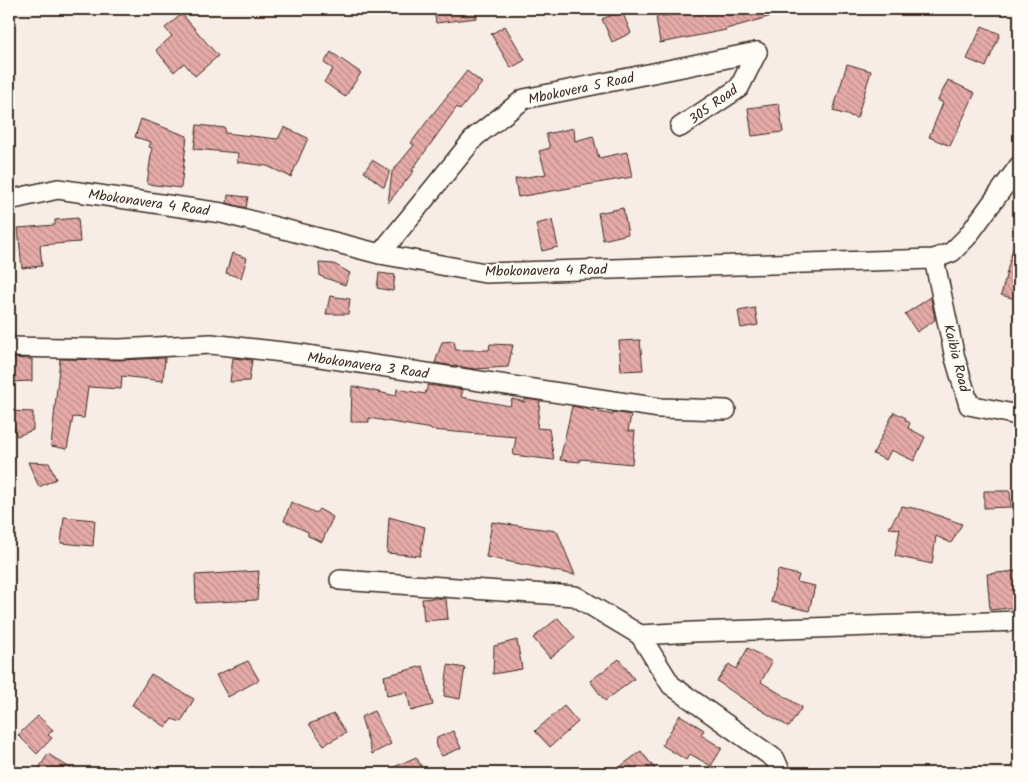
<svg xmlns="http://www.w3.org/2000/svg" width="1028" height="782" font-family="Kalam,sans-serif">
<defs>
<pattern id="building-back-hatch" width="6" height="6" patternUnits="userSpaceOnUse" patternTransform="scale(1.25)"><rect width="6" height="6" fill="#e6aba8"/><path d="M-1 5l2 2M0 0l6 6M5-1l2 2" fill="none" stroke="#bc8b88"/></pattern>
</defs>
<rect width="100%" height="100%" fill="#f8ece7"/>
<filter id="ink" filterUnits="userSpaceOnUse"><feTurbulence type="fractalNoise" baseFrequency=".02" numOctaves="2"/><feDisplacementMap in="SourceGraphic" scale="10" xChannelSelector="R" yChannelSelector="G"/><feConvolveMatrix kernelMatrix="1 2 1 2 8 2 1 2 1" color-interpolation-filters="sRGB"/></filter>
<g filter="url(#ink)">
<g fill="url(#building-back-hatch)" stroke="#3b2a1e">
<path d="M434 9H476L477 18 436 23Z"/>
<path d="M702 9H781L782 13 726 29V30L660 43 656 17Z"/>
<path d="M622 11 631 33 612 42 602 19Z"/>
<path d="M182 14 218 56 195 76 184 63 174 72 156 50 172 36 165 28Z"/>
<path d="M505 26 525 60 511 68 491 34Z"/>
<path d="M982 26 1000 34 986 67 967 59Z"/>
<path d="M331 52 361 73 345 97 324 82 333 69 324 63Z"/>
<path d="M847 64 871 71 857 118 833 111Z"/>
<path d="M467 71 482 83 460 110 457 107 412 170 414 171 388 203 392 172 414 145 411 143 428 120Z"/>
<path d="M948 80 975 93 950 146 929 137 943 103 938 100Z"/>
<path d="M779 104 783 132 752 136 748 108Z"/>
<path d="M141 119 187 136 181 188 147 184 152 148 149 147 151 142 135 137Z"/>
<path d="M197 125 225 128V133L278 139 284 127 308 138 291 177 267 166 237 162 238 153 194 149Z"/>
<path d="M574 128 575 141 593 136 599 158 627 152 632 177 518 197 515 179 546 174 539 151 550 148 546 134Z"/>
<path d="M372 160 390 171 384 187 364 172Z"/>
<path d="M228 195 248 197 246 208 227 203Z"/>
<path d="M623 208 628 234 603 240 598 213Z"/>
<path d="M78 218 80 242 40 245 42 266 22 268 18 228 55 225V220Z"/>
<path d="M552 220 558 247 542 251 536 224Z"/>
<path d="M1014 244H1019V300L1001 295Z"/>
<path d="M232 253 247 258 241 278 226 273Z"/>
<path d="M319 263 334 264 350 273 345 285 320 276Z"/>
<path d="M379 273 395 275 393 291 377 288Z"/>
<path d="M330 296 350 299 348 314H326Z"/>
<path d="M931 297 935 320 917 332 905 314Z"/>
<path d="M755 308 758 325 741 328 738 311Z"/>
<path d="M640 340 643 370 621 371 619 341Z"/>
<path d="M454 341 456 350H489L490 344 513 345 508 367 475 369 435 363 442 342Z"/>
<path d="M9 358 32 359V381L9 382Z"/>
<path d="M165 358 163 381 122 376 121 389 88 387 84 418 73 417 67 449 51 446 60 359 120 360Z"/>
<path d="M233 358 252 360 249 381 230 382Z"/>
<path d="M428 385 463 390 461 397 510 406 512 399 525 402V399L540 401 537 428 549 429 554 460 513 455 516 437 431 430V429L369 418V422H351L352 386 396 396 397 389 425 394Z"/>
<path d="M572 406 613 415V412L631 415 628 431H635L632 464 580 459V462L560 460Z"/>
<path d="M9 411 33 412V430L17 436 9 417Z"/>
<path d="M894 412 906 418 905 420 910 423 908 428 925 437 914 461 891 450 886 460 873 454Z"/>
<path d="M28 462 49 463 56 479 39 487Z"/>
<path d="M984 491H1010L1011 507 984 508Z"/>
<path d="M291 502 316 513 319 509 333 517 322 542 308 536V532L284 521Z"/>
<path d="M902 506 923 510 962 524 951 543 936 536 932 564 895 556 900 529 889 528Z"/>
<path d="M64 517 95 520 93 546 61 543Z"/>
<path d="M389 517 425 527 420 556 387 553Z"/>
<path d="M492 522 557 531 575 575 486 557Z"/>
<path d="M778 570 799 575 797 582 815 586 809 611 771 602Z"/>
<path d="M259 571 257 600 196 603 195 575Z"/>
<path d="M1016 571 1019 607 990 610 987 574Z"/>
<path d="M434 598 446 599 448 619 424 621 422 599Z"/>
<path d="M558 618 575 638 550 658 533 638Z"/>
<path d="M517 640 522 669 493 674 494 646Z"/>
<path d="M748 648 772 662 761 682 802 707 789 727 743 699 717 681 729 664 736 669Z"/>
<path d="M619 659 634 679 605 701 590 681Z"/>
<path d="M248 661 259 680 228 697 216 675Z"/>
<path d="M448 665 465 668 460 699 444 696Z"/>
<path d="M423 666 433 705 411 711 407 692 387 696 384 676Z"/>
<path d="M151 674 194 699 181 722 172 719 166 727 132 705Z"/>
<path d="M564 706 578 722 550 747 535 731Z"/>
<path d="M374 711 391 744 372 754 361 717Z"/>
<path d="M334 714 346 733 324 745 309 724Z"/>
<path d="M680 715 704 730 701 735 722 748 711 766 690 754 686 760 662 745Z"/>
<path d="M38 716 53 730 48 735 52 738 37 754 18 735Z"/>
<path d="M453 731 461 748 442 756 436 747 437 738Z"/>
<path d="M641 751 658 773H612Z"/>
<path d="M48 754 78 773H36Z"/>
<path d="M416 757 425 773H381Z"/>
</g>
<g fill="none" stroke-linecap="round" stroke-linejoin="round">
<defs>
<g id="minor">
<path d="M680 127 739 88 757 52"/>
<path d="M9 200 58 189 222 213 380 254 485 273 934 259 952 252 967 237 1019 166"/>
<path d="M380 254 475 137 524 99 757 52"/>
<path d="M934 259 955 358 969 405 1013 414 1019 417"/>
<path d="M9 347 120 349 211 344 300 354 660 408 726 410"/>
<path d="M340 580 575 596 640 635 693 632 1019 621"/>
<path d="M640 635 671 685 775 759 781 773"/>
</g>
</defs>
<use href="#minor" stroke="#3b2a1e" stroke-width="22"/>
<use href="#minor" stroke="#fdfcf7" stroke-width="19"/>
</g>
</g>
<g text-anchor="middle" stroke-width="4.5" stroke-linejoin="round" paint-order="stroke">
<g font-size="14" fill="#3b2a1e" stroke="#fdfcf7">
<text transform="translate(581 88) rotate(-12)" y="5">Mbokovera 5 Road</text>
<text transform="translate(713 104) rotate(-36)" y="5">305 Road</text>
<text transform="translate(149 202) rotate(8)" y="5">Mbokonavera 4 Road</text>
<text transform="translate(546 270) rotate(-1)" y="5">Mbokonavera 4 Road</text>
<text transform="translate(957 358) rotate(76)" y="5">Kaibia Road</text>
<text transform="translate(368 365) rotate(8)" y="5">Mbokonavera 3 Road</text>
</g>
</g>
<rect width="1028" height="782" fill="none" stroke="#fdfcf7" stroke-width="30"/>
<rect x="15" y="15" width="998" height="752" fill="none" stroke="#3b2a1e" stroke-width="2" filter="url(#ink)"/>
</svg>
